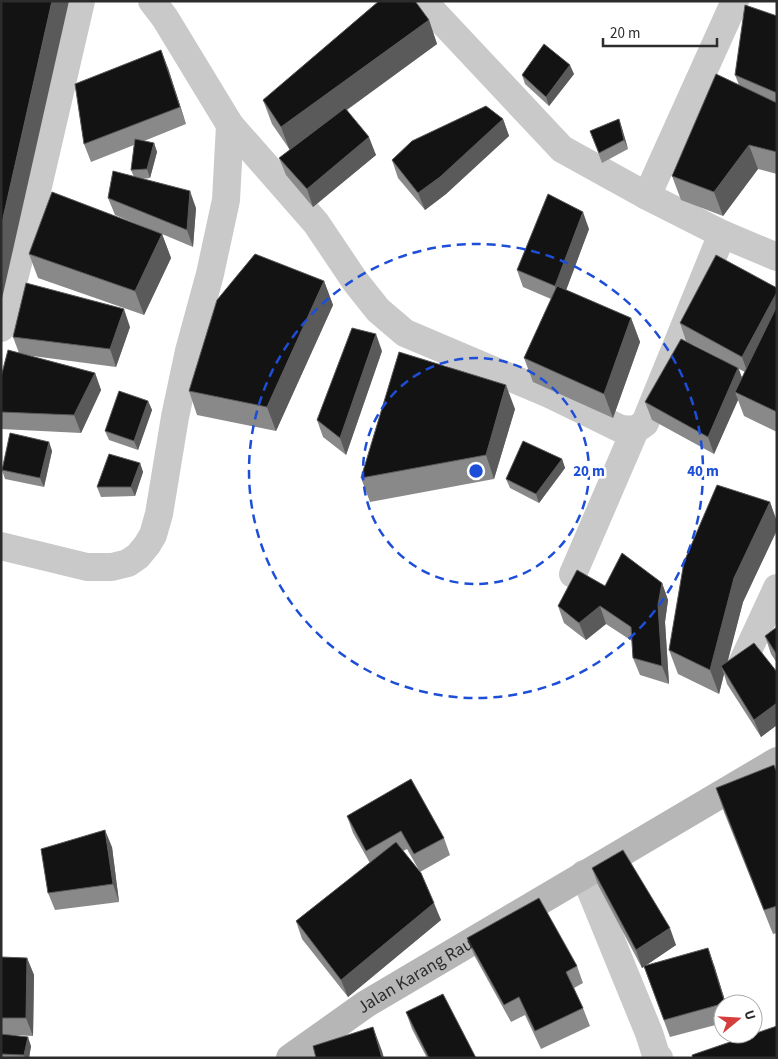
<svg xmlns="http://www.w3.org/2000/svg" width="778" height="1059" font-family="'Source Sans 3',sans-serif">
<rect width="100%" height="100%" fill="#fff"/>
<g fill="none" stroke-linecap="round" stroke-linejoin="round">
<g stroke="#c9c9c9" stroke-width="28">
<path d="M152 1 165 18 230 125 316 223 355 281 378 310 405 333 547 393 621 429 635 430"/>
<path d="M423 1 562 149 647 196 722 234 777 257"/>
<path d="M647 196 735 1"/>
<path d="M1 328 36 195 81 1"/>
<path d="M1 546 87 567H112L128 563 138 556 147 545 153 535 159 514 175 417 189 351 210 274 226 200 230 125"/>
<path d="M573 574 635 430 645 423 722 234"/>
<path d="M740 668 777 588"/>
<path d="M584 874 649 1033 656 1055 659 1058"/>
</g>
<path stroke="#b6b6b6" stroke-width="28" id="s1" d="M290 1058 366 1004 777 761"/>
</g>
<g fill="#898989" fill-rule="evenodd">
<path d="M777 16V174L758 169 723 216 681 200 672 176 739 85 735 75Z"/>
<path d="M429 20 437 44 347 110 376 155 313 207 286 175 279 158 290 150 272 124 263 100Z"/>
<path d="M168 68 186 124 144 141 154 143 157 152 150 178 141 179 196 208 193 247 162 234 171 258 144 315 38 278 29 254 146 228 115 215 108 198 134 177 131 170 134 145 91 162 84 144Z"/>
<path d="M574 74 549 106 525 84 522 75Z"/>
<path d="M503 119 509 136 446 194 425 210 398 178 392 160Z"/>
<path d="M619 119 628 149 602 163 590 131Z"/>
<path d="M589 229 566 290 631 318 640 342 613 418 533 382 524 358 551 299 523 287 517 270Z"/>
<path d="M324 281 333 305 276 431 197 415 189 391Z"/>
<path d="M777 288V432L744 416 738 400 714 454 652 420 645 402 717 357 686 341 680 323ZM739 369 745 372 742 378Z"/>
<path d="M130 327 116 367 25 355 95 373 101 390 81 433 1 429V377L19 353 13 337Z"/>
<path d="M382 351 346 455 323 437 317 420Z"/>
<path d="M148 401 152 410 138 450 109 440 105 431Z"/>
<path d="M515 409 494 479 370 502 361 478Z"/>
<path d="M49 442 52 451 44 487 5 479 2 470Z"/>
<path d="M562 459 565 468 539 503 510 488 506 479Z"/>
<path d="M140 463 143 472 135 496 101 497 97 487Z"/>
<path d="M770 502 777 522V530L743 602 727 662 777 672V725L761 737 727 684 724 674 719 694 678 674 669 650Z"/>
<path d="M662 583 668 600 665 622 669 684 640 675 633 658 632 641 606 624 586 640 564 623 558 606 605 586Z"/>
<path d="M777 627V663L771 654 765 636Z"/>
<path d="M777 773V933L773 934 724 812 716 788Z"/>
<path d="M347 816 444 838 450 855 420 872 407 849 403 851 441 920 348 997 302 939 296 921 370 863 353 833Z"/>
<path d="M112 847 119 902 55 910 48 893Z"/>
<path d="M592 868 676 945 645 966 714 965 726 1004H723V1023L670 1037 644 967 642 968 598 885Z"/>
<path d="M467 938 577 966 583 983 574 988 583 1008 590 1026 541 1049 525 1015 511 1022 474 955Z"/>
<path d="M1 957 27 958 34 975 33 1036 12 1035 31 1046 29 1058H1V1034H2Z"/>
<path d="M406 1012 476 1058H427L412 1029Z"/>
</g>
<g fill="#5a5a5a">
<path d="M52 1H69L1 303V227Z"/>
<path d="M429 20 437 44 290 151 281 127Z"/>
<path d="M161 50 168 68 186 124 180 107Z"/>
<path d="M570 65 574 74 549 106 546 97Z"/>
<path d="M503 119 509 136 446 194 425 210 418 193Z"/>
<path d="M619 119 622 128 628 149 624 140Z"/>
<path d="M369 137 376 155 313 207 307 189Z"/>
<path d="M154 143 157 152 150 178 147 169Z"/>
<path d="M749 145 758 169 723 216 714 192Z"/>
<path d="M190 191 196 208 193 247 187 230Z"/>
<path d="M583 212 589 229 561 304 555 286Z"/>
<path d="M162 234 171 258 144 315 135 291Z"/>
<path d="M324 281 333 305 276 431 267 407Z"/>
<path d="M777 292V321L748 374 742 357Z"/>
<path d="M124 309 130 327 116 367 110 349Z"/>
<path d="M631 318 640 342 613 418 604 394Z"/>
<path d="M376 334 382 351 346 455 340 438Z"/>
<path d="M738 368 745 385 735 392 738 400 714 454 708 437Z"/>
<path d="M95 373 101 390 81 433 74 415Z"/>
<path d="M506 385 515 409 494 479 486 455Z"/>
<path d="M148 401 152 410 138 450 134 441Z"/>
<path d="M49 442 52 451 44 487 40 478Z"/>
<path d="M562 459 565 468 539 503 536 494Z"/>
<path d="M140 463 143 472 135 496 131 487Z"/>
<path d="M770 502 777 522V530L743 602 725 672 721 666 724 674 719 694 710 670 734 578Z"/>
<path d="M662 583 668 600 665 622 669 684 662 666 658 605Z"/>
<path d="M600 606 606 624 586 640 579 623Z"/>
<path d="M777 703V725L761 737 754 720Z"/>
<path d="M105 830 112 847 119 902 113 884Z"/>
<path d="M434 903 441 920 348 997 341 980Z"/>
<path d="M670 928 676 945 642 968 636 950Z"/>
<path d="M708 948 714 965 726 1004 725 1003Z"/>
<path d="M27 958 34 975 33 1036 26 1018Z"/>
<path d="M373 1027 382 1051 384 1058H382Z"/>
<path d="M28 1037 31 1046 29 1058H25L24 1055Z"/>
</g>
<g fill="#131313" stroke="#5a5a5a">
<path d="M1 1H52L1 227Z"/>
<path d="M379 1H415L429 20 281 127 263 100Z"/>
<path d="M745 5 777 16V93L735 75Z"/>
<path d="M544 44 570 65 546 97 522 75Z"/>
<path d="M161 50 180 107 84 144 75 84Z"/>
<path d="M716 74 777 103V152L749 145 714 192 672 176Z"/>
<path d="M486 106 503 119 440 177 418 193 392 160 412 141Z"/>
<path d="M345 108 369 137 307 189 279 158Z"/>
<path d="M619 119 624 140 599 153 590 131Z"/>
<path d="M135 139 154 143 147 169 131 170Z"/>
<path d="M113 171 190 191 187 230 108 198Z"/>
<path d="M52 192 162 234 135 291 29 254Z"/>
<path d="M548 194 583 212 555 286 517 270Z"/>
<path d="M255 254 324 281 267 407 189 391 217 300Z"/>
<path d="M716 255 777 288V292L742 357 680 323Z"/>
<path d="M26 283 124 309 110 349 13 337Z"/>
<path d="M557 286 631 318 604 394 524 358Z"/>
<path d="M777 306V412L735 392Z"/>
<path d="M352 328 376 334 340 438 317 420Z"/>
<path d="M681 339 738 368 708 437 645 402Z"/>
<path d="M8 350 95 373 74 415 1 412V377Z"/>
<path d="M399 352 506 385 486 455 361 478Z"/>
<path d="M119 391 148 401 134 441 105 431Z"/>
<path d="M10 433 49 442 40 478 2 470Z"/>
<path d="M523 441 562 459 536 494 506 479Z"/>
<path d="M109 454 140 463 131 487H97Z"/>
<path d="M717 485 770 502 734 578 710 670 669 650 684 562Z"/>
<path d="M622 553 662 583 658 605 662 666 633 658 631 627 600 606 579 623 558 606 577 570 605 586Z"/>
<path d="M777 627V655L765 636Z"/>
<path d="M754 643 777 672V703L754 720 721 666Z"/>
<path d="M774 765 777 773V906L764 910 716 788Z"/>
<path d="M411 779 444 838 414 854 401 831 366 851 347 816Z"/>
<path d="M105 830 113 884 48 893 41 849Z"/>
<path d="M396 842 421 873 434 903 341 980 296 921Z"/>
<path d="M623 850 670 928 636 950 592 868Z"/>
<path d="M539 898 577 966 566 972 583 1008 535 1031 519 997 504 1005 467 938Z"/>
<path d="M708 948 725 1003 664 1020 644 966Z"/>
<path d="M1 957 27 958 26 1018H1Z"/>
<path d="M443 994 476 1058H429L406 1012Z"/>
<path d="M777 1026V1058H693L692 1055Z"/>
<path d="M373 1027 382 1058H316L313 1046Z"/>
<path d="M1 1034 28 1037 24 1055 1 1054Z"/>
</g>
<g fill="none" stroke="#1d4ed8" stroke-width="2.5" stroke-dasharray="9 6">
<circle cx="476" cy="471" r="113"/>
<circle cx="476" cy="471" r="227"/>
</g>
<g text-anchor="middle" stroke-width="5" stroke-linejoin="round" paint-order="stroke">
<g font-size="18" fill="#2c2c2c" stroke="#fff">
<text dy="6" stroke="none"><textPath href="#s1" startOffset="150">Jalan Karang Rau</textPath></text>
</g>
</g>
<circle cx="476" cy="471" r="8" fill="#1d4ed8" stroke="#fff" stroke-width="2.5"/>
<g font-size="15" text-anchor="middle" font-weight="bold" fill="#1d4ed8" stroke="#fff" stroke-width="5" stroke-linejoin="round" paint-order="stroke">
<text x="589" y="476">20 m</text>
<text x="703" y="476">40 m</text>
</g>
<rect width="778" height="1059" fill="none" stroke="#2c2c2c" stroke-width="5"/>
<g transform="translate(738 1019) rotate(72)"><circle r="24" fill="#ffffff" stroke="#ababab"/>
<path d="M0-4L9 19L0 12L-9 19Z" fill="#d53e3c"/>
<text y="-8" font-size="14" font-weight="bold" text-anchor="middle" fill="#2c2c2c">U</text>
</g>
<path d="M603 38v8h114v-8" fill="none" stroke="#2c2c2c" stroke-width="2.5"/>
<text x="610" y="38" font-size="15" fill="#2c2c2c" stroke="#ffffff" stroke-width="4" paint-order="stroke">20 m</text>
</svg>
